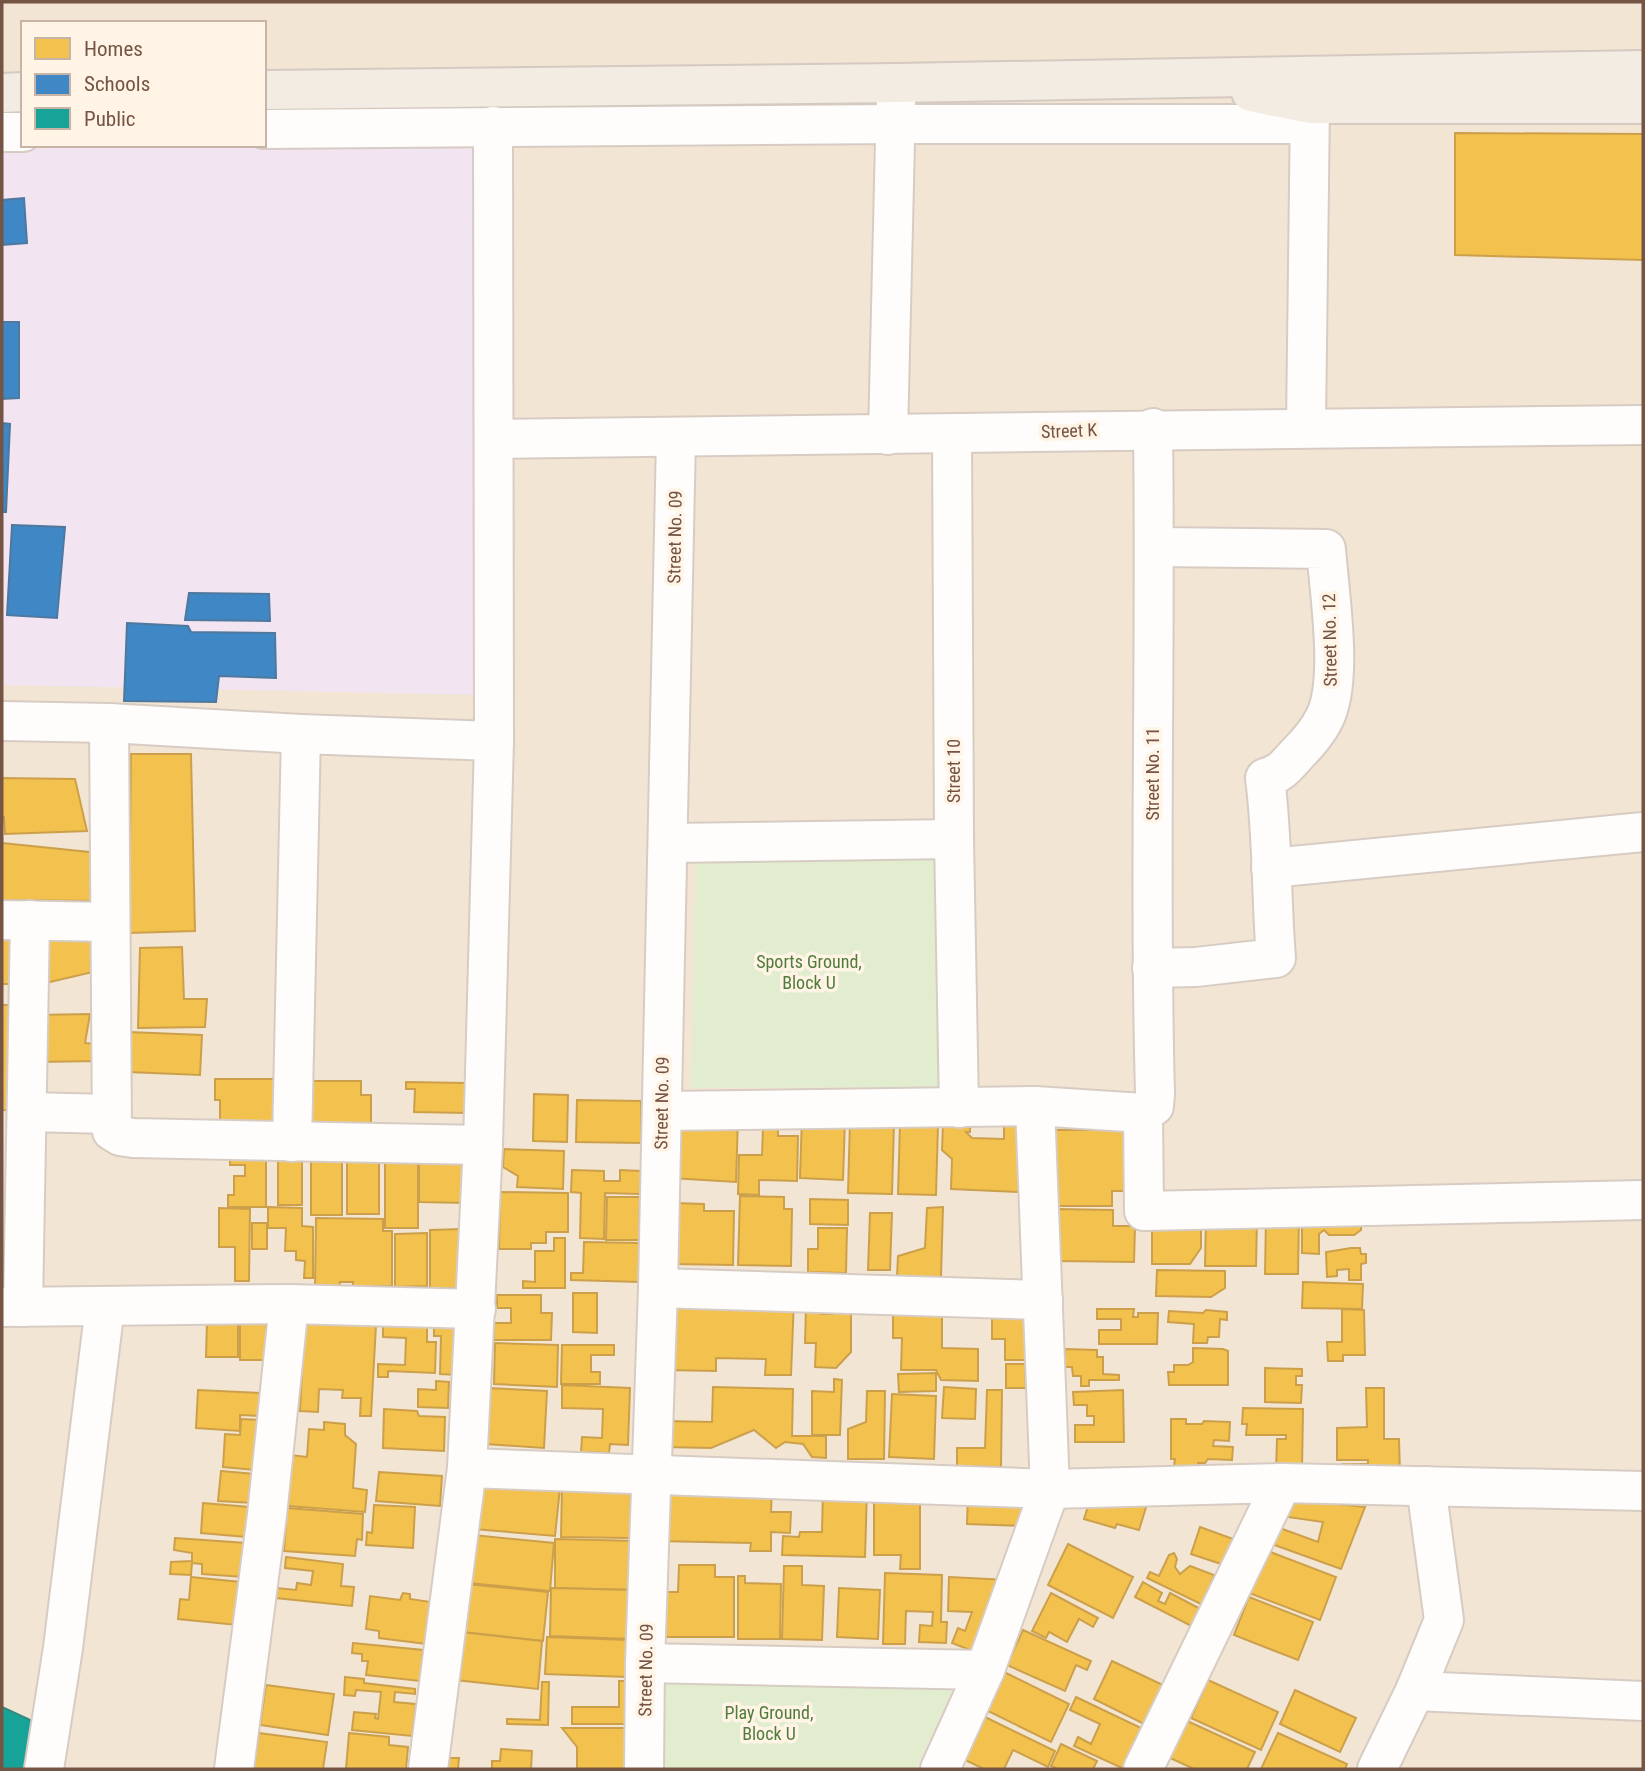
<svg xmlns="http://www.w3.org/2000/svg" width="1645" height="1771" font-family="'Roboto Condensed',sans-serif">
<rect width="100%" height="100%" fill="#f6efe5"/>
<path fill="#f3e5d4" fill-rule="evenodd" d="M2 2H1643V1769H2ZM23 23H264V145H23Z"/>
<path fill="#f2e4f1" d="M2 125 23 145H264L476 126 480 695 2 685Z"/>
<g fill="#e1edce">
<path d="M942 855 941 1087 691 1088 696 858Z"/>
<path d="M664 1674 957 1680 916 1769H662Z"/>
</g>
<g fill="#f2c14e" stroke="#cca04b" stroke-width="2">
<path d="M1455 133 1643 134V260L1455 255Z"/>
<path d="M131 754H191L195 931 129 933Z"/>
<path d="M2 778 75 779 87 831 5 834 4 817H2Z"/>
<path d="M2 843 99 853 97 901 2 900Z"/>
<path d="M35 927 97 928V971L33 986Z"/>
<path d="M2 930 23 931 22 984H2Z"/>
<path d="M182 947 184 999H207L205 1027 138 1028 140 948Z"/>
<path d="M2 1005H9L8 1110H2Z"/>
<path d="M90 1014 85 1043 102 1045 101 1061 35 1062V1015Z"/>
<path d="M128 1032 202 1035 200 1075 128 1072Z"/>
<path d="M215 1079H276L275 1124H220V1100H215Z"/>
<path d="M306 1081H361V1095H371V1126H306Z"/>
<path d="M406 1082 467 1083V1113L414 1112 415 1089H406Z"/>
<path d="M534 1094 568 1095 567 1142 533 1141Z"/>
<path d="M577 1100 641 1101V1143L576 1142Z"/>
<path d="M674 1115 738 1118 736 1182 671 1178Z"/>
<path d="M802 1117 845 1118 843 1180 800 1178Z"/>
<path d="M850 1121 894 1122 892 1194 848 1193Z"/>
<path d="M1004 1123 1020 1124 1018 1192 951 1189 952 1159 942 1150 943 1124 970 1125V1132H966L972 1138 1004 1139Z"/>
<path d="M900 1124 938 1125 936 1195 898 1194Z"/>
<path d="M763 1127H778V1136H798L797 1181 759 1180V1195L738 1194 739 1155H762Z"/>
<path d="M1055 1130H1135V1191H1112V1206H1055Z"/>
<path d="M266 1149V1207H228V1195H234V1176H245V1165H230V1150Z"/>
<rect x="278" y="1149" width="24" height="56"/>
<path d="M504 1149 564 1151 563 1189 517 1187 518 1176 503 1167Z"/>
<path d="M418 1150V1228H385V1151Z"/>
<path d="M342 1154V1215H311V1161H334Z"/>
<path d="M419 1154 468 1155 467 1203 419 1202Z"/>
<path d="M347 1155 379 1156V1214H347Z"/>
<path d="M572 1170 604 1171V1181H620V1170L641 1171 640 1194 605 1193 604 1239 580 1238 581 1193 571 1192Z"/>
<path d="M500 1192 568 1193V1232H546V1243H531V1249H499Z"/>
<path d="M740 1196 784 1197V1209H792L791 1266 738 1265Z"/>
<path d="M607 1197H640L639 1240H606Z"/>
<path d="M810 1199 848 1200V1225L810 1224Z"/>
<path d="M674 1203 704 1204V1211H734L733 1265 673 1264Z"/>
<path d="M268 1207 302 1208V1226L313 1227V1278H304L305 1261 296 1260V1251H285L286 1228H268Z"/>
<path d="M943 1207 941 1277H897L898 1256 925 1248 927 1208Z"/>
<path d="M219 1208 250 1209 249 1281H235V1247H219Z"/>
<path d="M1058 1209 1113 1210V1226H1135L1134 1262 1057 1261Z"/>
<path d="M870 1213H892L890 1270H868Z"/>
<path d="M1361 1213V1230L1354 1235H1329L1324 1230 1319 1234V1254L1302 1253V1216Z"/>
<path d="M1266 1217H1299L1298 1274H1265Z"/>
<path d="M316 1218 383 1219V1231H392V1286H353V1282H340L339 1288 315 1287Z"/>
<path d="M1152 1218H1201V1248L1190 1264H1152Z"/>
<path d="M1206 1218 1257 1219 1256 1266H1205Z"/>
<rect x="252" y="1223" width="15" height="26"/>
<path d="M818 1228H847L846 1273 808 1272V1249H818Z"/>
<path d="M462 1229V1288H430V1230Z"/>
<path d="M427 1233V1286L395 1287V1234Z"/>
<path d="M554 1238H565V1288H523V1281L535 1282V1251H554Z"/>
<path d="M584 1242 641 1243 640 1282 571 1280V1273H583Z"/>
<path d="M1351 1248H1360L1361 1254H1366V1263L1361 1264V1280H1349V1269L1337 1270V1276L1327 1277 1326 1252Z"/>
<path d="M1157 1270 1225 1271V1288L1211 1297 1156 1296Z"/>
<path d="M1303 1282 1363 1284 1362 1309 1302 1308Z"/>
<path d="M573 1293H597V1333L573 1332Z"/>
<path d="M497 1295H541V1313H552L551 1340H494V1323H511V1308H497Z"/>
<path d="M794 1299 791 1375H765L766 1359 716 1358V1371L665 1370 666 1308 721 1309V1300Z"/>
<path d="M893 1304H942V1348L978 1349V1381L941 1380 936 1370H901L902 1338H893Z"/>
<path d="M833 1306H851V1352L836 1368 815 1367 816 1343H805L806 1307H818L821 1314H833Z"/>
<path d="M1097 1309H1134L1133 1317H1138V1313H1158L1157 1344H1099V1330H1121V1319H1097Z"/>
<path d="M1342 1309 1364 1310 1365 1355H1343V1361H1328L1327 1342H1342Z"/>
<path d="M1206 1310 1227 1312V1320L1220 1319 1219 1337H1208L1207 1343H1193L1194 1324 1168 1322 1169 1311 1203 1313Z"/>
<path d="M305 1315 376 1325 371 1416H360L361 1398H342L343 1390 319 1389 318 1412 300 1411Z"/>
<path d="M992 1316H1029V1360H1005V1339H992Z"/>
<rect x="240" y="1319" width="26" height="41"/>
<path d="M207 1320 238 1321V1357H206Z"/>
<path d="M383 1321 427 1322V1342H436L435 1373 388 1371V1377H378V1364L405 1365 406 1338 383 1337Z"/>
<path d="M434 1324 459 1325 457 1375 440 1374 441 1336H434Z"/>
<path d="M495 1343 558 1345 557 1387 494 1384Z"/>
<path d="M562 1345H614V1355H591V1372H600V1384H561Z"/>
<path d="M1193 1348 1223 1349 1228 1351V1385H1169L1168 1372H1174V1365H1188L1193 1362Z"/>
<path d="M1065 1349 1097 1350V1357H1103V1374L1119 1375V1380H1089V1386H1081V1376H1073L1072 1367H1065Z"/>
<path d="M1006 1364H1025L1026 1388H1006Z"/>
<path d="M1265 1368 1302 1369V1376H1296V1385H1302L1301 1403 1265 1402Z"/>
<path d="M936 1373V1391L899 1392 898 1374Z"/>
<path d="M834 1379 842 1380 840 1435H812V1391L834 1392Z"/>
<path d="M436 1381 449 1382 448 1408 418 1407V1389L436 1390Z"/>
<path d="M562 1385 630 1388 628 1445 610 1444 609 1453 581 1452 582 1437 602 1438 603 1409 562 1408Z"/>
<path d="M713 1387 793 1389 792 1436H826V1458L812 1457 803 1444 785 1442 776 1448 754 1430 711 1448 665 1447 666 1421 712 1422Z"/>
<path d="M944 1387 976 1389 975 1419 942 1418Z"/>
<path d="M488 1388 547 1391 544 1448 486 1444Z"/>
<path d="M1366 1388H1384V1439H1399L1400 1474H1343L1342 1464H1368V1460H1337V1428L1367 1427Z"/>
<path d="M198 1390 261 1393 260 1416 240 1415V1431L196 1428Z"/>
<path d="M987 1390H1002L1001 1467 957 1466V1448H985Z"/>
<path d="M1123 1390 1124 1442H1075V1425H1094V1416H1087V1405H1074L1073 1392Z"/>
<path d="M867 1391H885L884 1459H848V1429L866 1422Z"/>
<path d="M892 1394 936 1396 934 1459 889 1457Z"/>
<path d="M1243 1408 1303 1409 1302 1471H1276L1277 1439H1286V1435H1246L1247 1424H1242Z"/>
<path d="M384 1409 417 1411 419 1416 445 1417 444 1451 383 1448Z"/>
<path d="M241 1419 259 1420 255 1470 223 1467 225 1434 240 1435Z"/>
<path d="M1171 1419H1186V1424H1202L1204 1421 1230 1422 1229 1441 1214 1440 1213 1446 1233 1447 1232 1460 1208 1459 1205 1463H1198V1466H1174L1175 1459H1171Z"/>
<path d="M324 1422 345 1424V1435L356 1444 353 1488 367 1490 365 1512 288 1506 291 1455 307 1457 309 1429 324 1430Z"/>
<path d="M221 1471 255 1474 253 1503 218 1501Z"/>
<path d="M379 1472 442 1476 440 1506 376 1501Z"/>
<path d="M478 1480 560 1488 555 1536 474 1529Z"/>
<path d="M658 1483 772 1486 771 1512H791L790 1533 771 1532V1551H750L751 1543 657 1541Z"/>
<path d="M562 1486 631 1487 630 1538 561 1537Z"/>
<path d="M823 1489 867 1490 865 1557 782 1555 783 1536 799 1537 800 1532H822Z"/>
<path d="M874 1492 920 1493V1569H900L901 1555H874Z"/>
<path d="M968 1494H1026L1025 1526 967 1524Z"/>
<path d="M1289 1499 1365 1507 1341 1569 1269 1543 1277 1527 1318 1542 1323 1522 1281 1516Z"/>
<path d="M203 1503 249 1507 246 1537 201 1533Z"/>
<path d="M1089 1503 1147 1504 1139 1530 1117 1524 1115 1528 1084 1519Z"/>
<path d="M374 1505 415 1507 413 1548 366 1545 367 1532 372 1533Z"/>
<path d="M287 1508 363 1514 362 1540 357 1539 355 1556 284 1551Z"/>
<path d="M1200 1527 1236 1540 1227 1566 1191 1554Z"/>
<path d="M473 1535 554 1543 550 1591 468 1583Z"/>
<path d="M175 1538 246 1543 244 1577 202 1574V1564L192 1563 191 1575 170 1574 171 1562 192 1561V1553L174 1550Z"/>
<path d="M555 1539 638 1541 636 1590 555 1588Z"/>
<path d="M1068 1544 1133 1577 1113 1618 1048 1585Z"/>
<path d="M1265 1550 1336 1577 1320 1620 1249 1593Z"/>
<path d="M1174 1553 1177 1559 1175 1567 1180 1574 1190 1566 1214 1575 1209 1589 1212 1597 1207 1607 1147 1578 1150 1572 1159 1576 1169 1555Z"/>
<path d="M286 1557 343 1564 341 1586 354 1587 352 1606 276 1598 277 1588 296 1590 297 1583 311 1585 313 1571 285 1568Z"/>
<path d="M679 1565H715V1577H734V1637H659V1592H678Z"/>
<path d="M784 1566H802V1585L824 1586 822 1640 782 1639Z"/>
<path d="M885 1573 942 1575 941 1622H947L946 1643 919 1642 920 1625 932 1626 933 1612 906 1611 905 1644H883Z"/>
<path d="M738 1576H745V1583L781 1584 780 1639H738Z"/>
<path d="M191 1577 241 1582 237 1625 178 1619 180 1599 189 1600Z"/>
<path d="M949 1577 1008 1580 980 1654 952 1643 958 1628 965 1631 972 1612 948 1611Z"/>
<path d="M1143 1582 1162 1593 1158 1601 1165 1604 1170 1593 1208 1613 1199 1630 1135 1597Z"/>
<path d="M466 1584 548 1592 543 1641 461 1632Z"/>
<path d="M551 1588 633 1590 632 1639 550 1636Z"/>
<path d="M839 1588 880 1590 878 1639 837 1637Z"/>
<path d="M403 1593 410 1594V1599L431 1602 426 1644 379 1638V1631L366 1629 370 1596 400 1600Z"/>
<path d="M1051 1593 1098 1618 1093 1627 1079 1619 1067 1642 1049 1632 1046 1638 1032 1631Z"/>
<path d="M1249 1597 1313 1622 1298 1660 1234 1635Z"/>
<path d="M1023 1630 1091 1661 1087 1670 1076 1665 1065 1691 1007 1665Z"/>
<path d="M461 1632 542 1641 538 1689 456 1680Z"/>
<path d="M547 1637 629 1640 628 1677 545 1674Z"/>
<path d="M353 1643 423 1650 420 1681 366 1675 368 1661H362V1654L352 1653Z"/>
<path d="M1112 1661 1165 1686 1146 1725 1094 1699Z"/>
<path d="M1004 1672 1069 1704 1051 1742 986 1710Z"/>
<path d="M345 1677 364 1679V1683L415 1689V1694L395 1692 394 1702 416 1704 412 1736 352 1730 354 1712 376 1714 375 1718 378 1719 381 1692 356 1690 355 1696 344 1695Z"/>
<path d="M1208 1680 1278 1712 1261 1750 1191 1718Z"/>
<path d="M619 1681H627V1724H572V1707H619Z"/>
<path d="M542 1682H549L548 1725 507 1724V1719L540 1720Z"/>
<path d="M266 1685 334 1694 328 1735 260 1725Z"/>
<path d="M1295 1690 1356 1718 1340 1752 1280 1724Z"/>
<path d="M1076 1697 1143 1729 1124 1769 1074 1746 1078 1737 1091 1744 1100 1724 1070 1710Z"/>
<path d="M983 1716 1055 1751 1048 1767 1013 1750 1004 1769H984L963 1759Z"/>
<path d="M1185 1720 1255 1752 1247 1769H1194L1168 1757Z"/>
<path d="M562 1728H625V1769H577V1747Z"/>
<path d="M259 1733 327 1742 323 1769H254Z"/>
<path d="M349 1733 389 1737V1745L408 1747 406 1769H346Z"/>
<path d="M1278 1733 1347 1764 1345 1769H1261Z"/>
<path d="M1061 1744 1097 1761 1093 1769H1058L1051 1766Z"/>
<path d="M501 1749 532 1751 531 1769H492V1761H500Z"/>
<path d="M448 1758H459L458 1769H447Z"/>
</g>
<g fill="#3f88c5" stroke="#4f789e" stroke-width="2">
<path d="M24 198 27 243 2 245V200Z"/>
<path d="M2 322H19V398L2 399Z"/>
<path d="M2 423 10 424 6 512H2Z"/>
<path d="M12 525 65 527 57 618 7 615Z"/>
<path d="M189 593 269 594 270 621 185 620Z"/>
<path d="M127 623 188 626 191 632 275 633 276 678 219 676 216 702 124 701Z"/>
</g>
<path fill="#17a398" stroke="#338b7f" stroke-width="2" d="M2 1707 39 1724 30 1769H2Z"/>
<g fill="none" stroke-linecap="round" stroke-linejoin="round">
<defs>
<g id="minor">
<path d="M264 129 897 124H1309"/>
<path d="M2 132H23"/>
<path d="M1306 426 1310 104"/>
<path d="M888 435 896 99"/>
<path d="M952 435 954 839 959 1108"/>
<path d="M495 439C878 436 1260 427 1643 425"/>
<path d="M2 721 109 723 301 734 494 741"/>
<path d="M109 723 112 1131 120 1136 133 1138 483 1145"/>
<path d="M669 843 954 839"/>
<path d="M1271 868 1643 832"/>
<path d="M2 920 110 922"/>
<path d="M1152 968 1196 967 1276 958C1271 898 1273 838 1265 778 1282 773 1286 766 1298 753 1308 743 1318 731 1324 719 1344 682 1329 591 1326 549L1155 547"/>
<path d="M662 1111 1035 1106 1143 1113"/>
<path d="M27 1112 110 1114"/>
<path d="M1143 1113 1154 1106 1155 1094C1149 872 1156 650 1153 428"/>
<path d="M1143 1113 1144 1211 1643 1200"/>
<path d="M292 1142 301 734"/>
<path d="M658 1288 1043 1300"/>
<path d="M2 1307 289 1304 476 1309"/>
<path d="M23 1307 30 920"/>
<path d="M467 1468 1050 1489 1282 1483 1643 1491"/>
<path d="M645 1663 985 1670"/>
<path d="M1415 1691 1643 1701"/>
<path d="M44 1769 63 1648 105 1306"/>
<path d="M234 1769 267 1515 289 1304"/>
<path d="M428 1769 467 1468 483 1145 494 741 493 126"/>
<path d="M644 1769 645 1663 658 1288 676 437"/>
<path d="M940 1769 985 1670 1050 1489 1035 1106"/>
<path d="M1143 1769 1282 1483"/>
<path d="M1377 1769 1415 1691 1444 1620 1426 1486"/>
</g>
<g id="major">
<path d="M264 90 896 83 1643 70"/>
<path d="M1251 92 1310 104H1643"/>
<path d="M2 93 23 92"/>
</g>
</defs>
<use href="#minor" stroke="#d7ccc3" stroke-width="42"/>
<use href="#major" stroke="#d5cac2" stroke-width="42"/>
<use href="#minor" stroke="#fefdfb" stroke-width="38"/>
<use href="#major" stroke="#f2ece2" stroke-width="38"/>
</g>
<g text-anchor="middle" stroke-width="7" stroke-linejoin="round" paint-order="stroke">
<g font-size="18" fill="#755444" stroke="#fff4e5">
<text transform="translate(1069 431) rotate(-2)" y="6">Street K</text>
<text transform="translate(675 537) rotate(-89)" y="6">Street No. 09</text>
<text transform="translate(1330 640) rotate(-91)" y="6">Street No. 12</text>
<text transform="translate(954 771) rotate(-90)" y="6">Street 10</text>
<text transform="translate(1153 774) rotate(-90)" y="6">Street No. 11</text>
<text transform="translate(662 1103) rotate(-89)" y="6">Street No. 09</text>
<text transform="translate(646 1670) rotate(-89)" y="6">Street No. 09</text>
</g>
<g font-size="18" fill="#507c3b" stroke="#fff4e5">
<text x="809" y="968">Sports Ground,<tspan x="809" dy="21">Block U</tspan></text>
<text x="769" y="1719">Play Ground,<tspan x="769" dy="21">Block U</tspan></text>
</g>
</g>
<rect width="1645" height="1771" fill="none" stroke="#755444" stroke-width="7"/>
<rect x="21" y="21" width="245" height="126" fill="#fff4e5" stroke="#c8b4a5" stroke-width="2"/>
<rect x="35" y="38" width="35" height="21" fill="#f2c14e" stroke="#c8b4a5" stroke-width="2"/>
<text x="84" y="56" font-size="21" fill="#755444">Homes</text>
<rect x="35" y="74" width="35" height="21" fill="#3f88c5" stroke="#c8b4a5" stroke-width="2"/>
<text x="84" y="91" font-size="21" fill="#755444">Schools</text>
<rect x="35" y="108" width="35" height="21" fill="#17a398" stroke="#c8b4a5" stroke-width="2"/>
<text x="84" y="126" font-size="21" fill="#755444">Public</text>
</svg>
